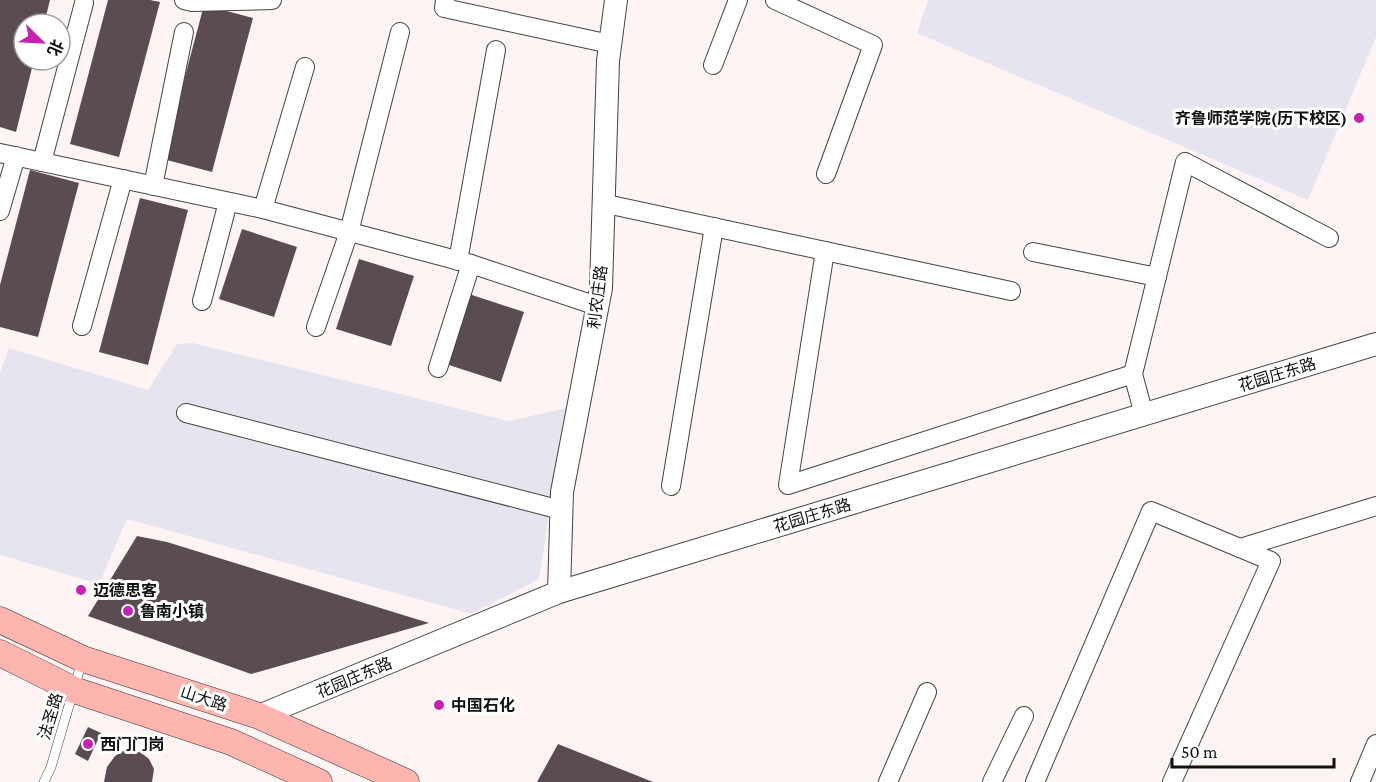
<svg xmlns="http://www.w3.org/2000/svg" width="1376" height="782" font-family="'Crimson Pro','Noto Sans SC',serif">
<rect width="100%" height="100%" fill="#fff4f4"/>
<g fill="#e6e5ef">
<path d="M928 0H1376V37L1308 200 917 33Z"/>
<path d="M193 343 509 421 566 408 539 579 471 614 127 519 99 584 0 555V373L9 348 148 390 177 344Z"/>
</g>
<g fill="#5a4c52">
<path d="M0 0H50L44 24H24V60H34L16 132 0 127Z"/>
<path d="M108 0H150L160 2 119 157 70 144Z"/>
<path d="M204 5 253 18 212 172 163 159Z"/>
<path d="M30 170 79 183 38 337 0 327V285Z"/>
<path d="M140 198 188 210 148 365 99 352Z"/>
<path d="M242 229 297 247 274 317 219 299Z"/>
<path d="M359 259 414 276 391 346 336 329Z"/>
<path d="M469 294 524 312 501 382 446 364Z"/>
<path d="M137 536 167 542 429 623 251 674 88 616Z"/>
<path d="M88 727 101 733 88 761 75 754Z"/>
<path d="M558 744 653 782H537Z"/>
<path d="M125 750 140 752 149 759 154 769 152 782H104L107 767 115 756Z"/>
</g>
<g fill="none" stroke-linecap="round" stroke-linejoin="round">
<defs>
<path id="service" d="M44 782 51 767 82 661"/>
<g id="minor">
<path d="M184 0 192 2 272 0"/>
<path d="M445 0 444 8 610 44"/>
<path d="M775 0 873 45 826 174"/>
<path d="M713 65 738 0"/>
<path d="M0 153 263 209 471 264 597 306"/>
<path d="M42 162 84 3"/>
<path d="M153 186 184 32"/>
<path d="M611 205 1011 291"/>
<path d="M263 209 305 67"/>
<path d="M0 211 16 156"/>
<path d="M825 251 788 485 1133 374"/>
<path d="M1033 252 1157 277"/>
<path d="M458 261 496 50"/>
<path d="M202 301 228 202"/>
<path d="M82 326 123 179"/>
<path d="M316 327 349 232 400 32"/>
<path d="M438 368 471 264"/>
<path d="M186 413 561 510"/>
<path d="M1144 415 1133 374 1185 162 1329 238"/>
<path d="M671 486 714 227"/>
<path d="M1240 548 1376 506"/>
<path d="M888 782 927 692"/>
<path d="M992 782 1024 716"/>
<path d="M1035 782 1151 511 1271 561 1172 782"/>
<path d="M1360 782 1376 744"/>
</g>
<g id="tertiary">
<path d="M559 592 562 492 601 288 608 61 616 0"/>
<path d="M259 716 559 592 1376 344"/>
</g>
<g id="secondary">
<path d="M0 620 83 659 259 716 406 782"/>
<path d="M0 653 74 690 231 742 319 782"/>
</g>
</defs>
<use href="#service" stroke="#434343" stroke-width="10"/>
<use href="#minor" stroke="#434343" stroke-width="20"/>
<use href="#tertiary" stroke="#434343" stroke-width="24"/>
<use href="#secondary" stroke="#323232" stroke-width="27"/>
<use href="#service" stroke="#fff" stroke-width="9"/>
<use href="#minor" stroke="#fff" stroke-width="18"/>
<use href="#tertiary" stroke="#fff" stroke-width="22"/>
<use href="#secondary" stroke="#ffb5af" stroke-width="26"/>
</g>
<g fill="#c820b0" stroke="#fff" stroke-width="2">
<circle cx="1359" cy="118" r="6"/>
<circle cx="81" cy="590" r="6"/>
<circle cx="128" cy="611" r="6"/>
<circle cx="439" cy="705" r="6"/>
<circle cx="88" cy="744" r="6"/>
</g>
<g text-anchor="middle" stroke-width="6" stroke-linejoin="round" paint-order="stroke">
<g font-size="16" font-weight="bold" fill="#101010" stroke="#fff" text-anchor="start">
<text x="1347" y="124" text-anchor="end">齐鲁师范学院(历下校区)</text>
<text x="93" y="596">迈德思客</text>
<text x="140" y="617">鲁南小镇</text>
<text x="451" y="711">中国石化</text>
<text x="100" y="750">西门门岗</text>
</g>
<g font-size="16" fill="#101010" stroke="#fff">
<text transform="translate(597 297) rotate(-83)" y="6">利农庄路</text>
<text transform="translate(1277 374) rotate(-17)" y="6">花园庄东路</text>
<text transform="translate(812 515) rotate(-17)" y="6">花园庄东路</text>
<text transform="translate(354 677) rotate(-23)" y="6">花园庄东路</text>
<text transform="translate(204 698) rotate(18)" y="6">山大路</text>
<text transform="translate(50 716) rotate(-73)" y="6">法圣路</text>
</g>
</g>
<g transform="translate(42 42) rotate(114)"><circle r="28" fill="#ffffff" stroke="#9f9f9f" stroke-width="1.5"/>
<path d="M0-4.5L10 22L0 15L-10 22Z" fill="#c820b0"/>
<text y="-9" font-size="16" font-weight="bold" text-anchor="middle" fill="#101010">北</text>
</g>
<path d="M1172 758v9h162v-9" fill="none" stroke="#101010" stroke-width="3"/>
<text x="1181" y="758" font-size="18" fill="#101010" stroke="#ffffff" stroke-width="4.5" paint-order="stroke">50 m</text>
</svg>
